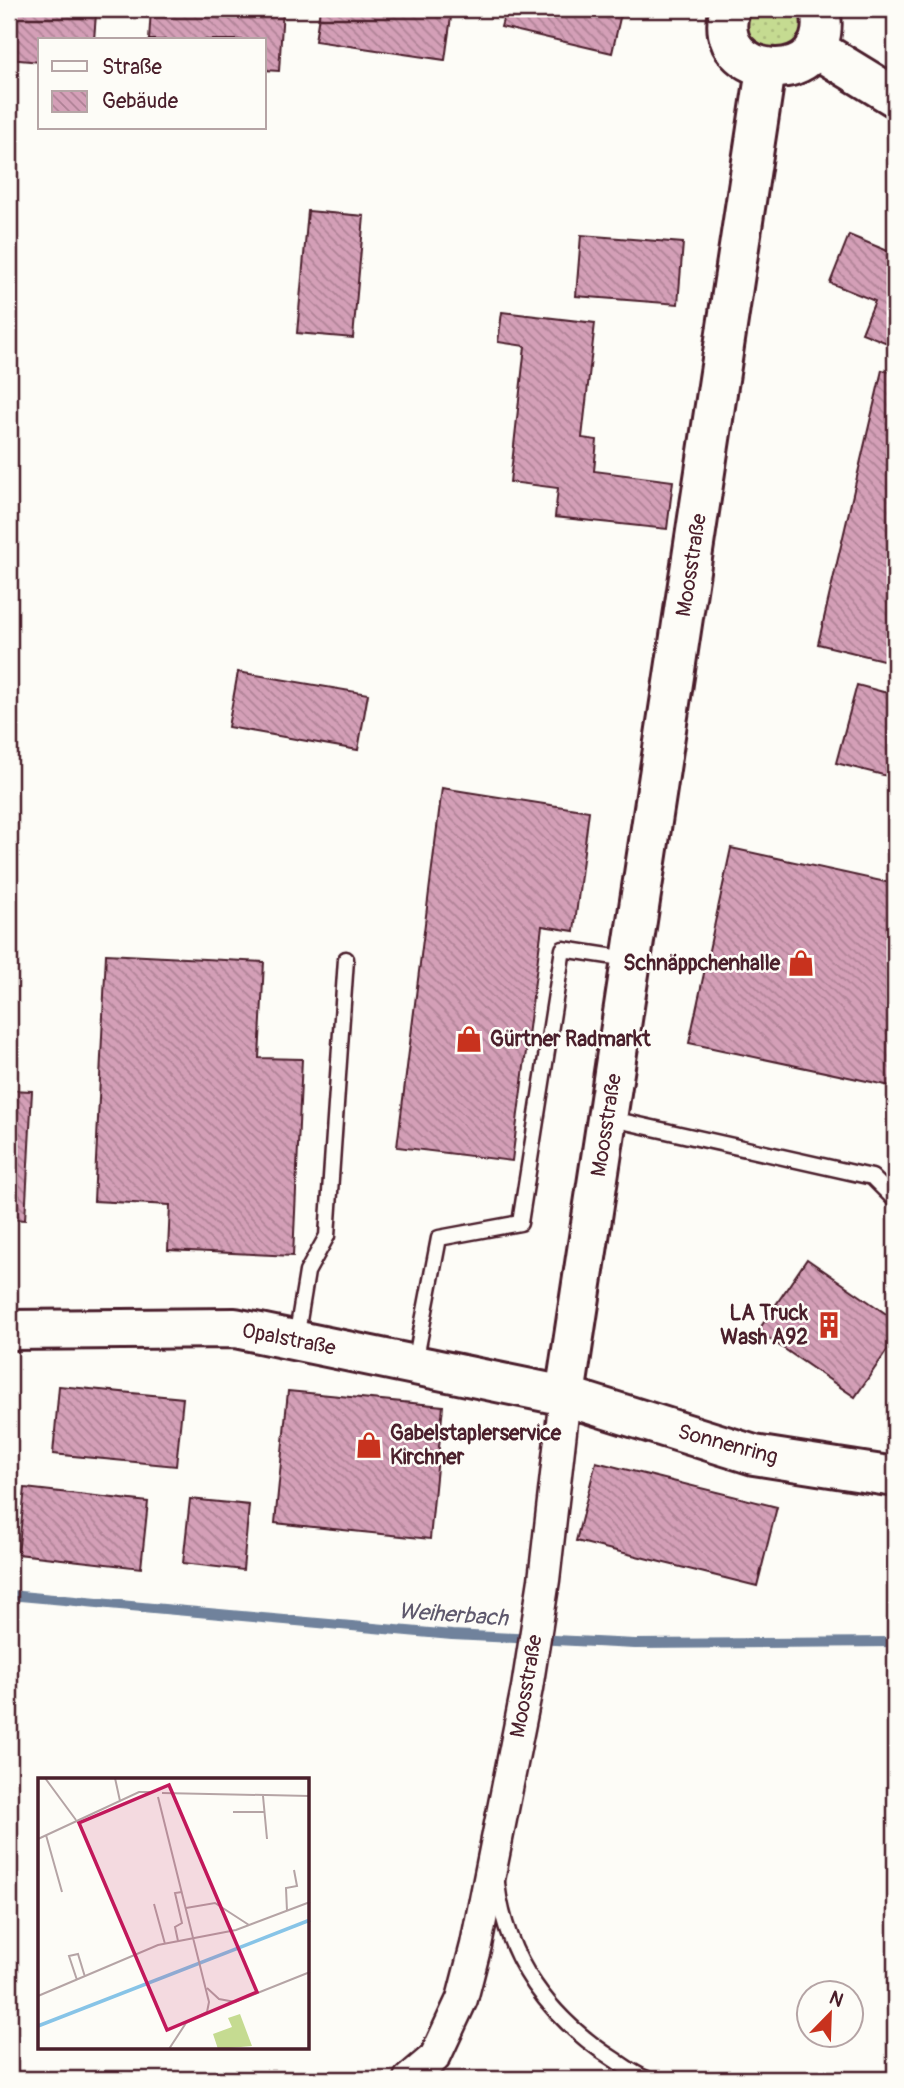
<svg xmlns="http://www.w3.org/2000/svg" width="904" height="2088" font-family="Pangolin,sans-serif">
<defs>
<pattern id="grass-dots" width="8" height="8" patternUnits="userSpaceOnUse" patternTransform="scale(1.75)"><rect width="8" height="8" fill="#c5db91"/><path d="M2 2h.1M6 6h.1" fill="none" stroke="#abbc7d" stroke-width="1.8" stroke-linecap="round"/></pattern>
<pattern id="building-back-hatch" width="6" height="6" patternUnits="userSpaceOnUse" patternTransform="scale(1.75)"><rect width="6" height="6" fill="#d49fb7"/><path d="M-1 5l2 2M0 0l6 6M5-1l2 2" fill="none" stroke="#ae8195"/></pattern>
</defs>
<rect width="100%" height="100%" fill="#fdfcf7"/>
<filter id="ink" filterUnits="userSpaceOnUse"><feTurbulence type="fractalNoise" baseFrequency=".0143" numOctaves="2"/><feDisplacementMap in="SourceGraphic" scale="14" xChannelSelector="R" yChannelSelector="G"/><feConvolveMatrix kernelMatrix="1 2 1 2 8 2 1 2 1" color-interpolation-filters="sRGB"/></filter>
<g filter="url(#ink)">
<path fill="url(#grass-dots)" stroke="#887d5e" stroke-width="2" d="M748 9H805L808 31 786 55 750 42 744 22Z"/>
<g fill="none" stroke-linecap="round" stroke-linejoin="round">
<path stroke="#6f829c" stroke-width="10" d="M9 1595 452 1635 635 1644 895 1642"/>
</g>
<g fill="url(#building-back-hatch)" stroke="#4a1f2b" stroke-width="2">
<path d="M9 9H42L96 14 94 40H40V62L9 59Z"/>
<path d="M151 9H283L279 71 264 70V40H149Z"/>
<path d="M320 9 452 10 445 60 315 41Z"/>
<path d="M506 9H622L612 53 501 27Z"/>
<path d="M308 211 364 216 353 338 297 333Z"/>
<path d="M581 235 683 243 678 304 576 296Z"/>
<path d="M849 235 895 254V346L862 333 875 301 830 283Z"/>
<path d="M502 312 595 323 582 438 597 440 594 471 673 481 667 529 555 517 558 488 510 482 525 346 498 342Z"/>
<path d="M882 370 895 373V663L818 644Z"/>
<path d="M238 672 368 694 358 750 228 727Z"/>
<path d="M857 685 895 695V778L836 763Z"/>
<path d="M442 788 589 811 574 931 542 926 512 1161 397 1147Z"/>
<path d="M731 848 895 884V1087L689 1043Z"/>
<path d="M106 954 264 962 259 1058 302 1059 293 1256 168 1250 170 1205 94 1201Z"/>
<path d="M9 1090 32 1091 25 1220 9 1219Z"/>
<path d="M807 1259 895 1320V1339L855 1397 758 1331Z"/>
<path d="M59 1386 183 1398 176 1466 53 1454Z"/>
<path d="M288 1391 443 1406 430 1539 275 1523Z"/>
<path d="M596 1462 777 1507 757 1586 576 1541Z"/>
<path d="M25 1488 148 1502 141 1568 18 1554Z"/>
<path d="M190 1499 249 1505 243 1570 183 1563Z"/>
</g>
<g fill="none" stroke-linecap="round" stroke-linejoin="round">
<defs>
<g id="lane">
<path d="M608 1118 872 1177 895 1200"/>
<path d="M296 1339 307 1272 327 1236 346 959"/>
<path d="M415 1363 439 1238 520 1223 563 949 628 959"/>
<path d="M497 1883C506 1960 550 2019 615 2060 625 2067 636 2075 647 2079"/>
</g>
<path id="street" d="M409 2079 435 2057 462 1999 476 1945 527 1688 544 1580 565 1396"/>
<g id="secondary">
<path d="M730 9C707 82 838 93 820 9"/>
<path d="M815 48 895 97"/>
<path d="M9 1330 235 1328 565 1396 754 1455 895 1477"/>
<path d="M565 1396 766 69"/>
</g>
</defs>
<use href="#lane" stroke="#4a1f2b" stroke-width="19"/>
<use href="#street" stroke="#4a1f2b" stroke-width="35"/>
<use href="#secondary" stroke="#4a1f2b" stroke-width="44"/>
<use href="#lane" stroke="#fdfcf7" stroke-width="14"/>
<use href="#street" stroke="#fdfcf7" stroke-width="30"/>
<use href="#secondary" stroke="#fdfcf7" stroke-width="38"/>
</g>
</g>
<defs>
<symbol id="shop-bare" viewBox="-9 -9 18 18"><path d="M-5-2.5h2.3a2.7 3.5 0 0 1 5.4 0H5L5.5 6h-11ZM-1.5-2.5h3a1.5 2.3 0 0 0-3 0Z" fill="#c8321e" stroke="#fdfcf7" stroke-width="2.5" paint-order="stroke"/></symbol>
<symbol id="building-bare" viewBox="-9 -9 18 18"><path d="M-4-6H4V6H1V3H-1V6H-4ZM-2.5-4.3h1.7v1.8h-1.7ZM.8-4.3h1.7v1.8H.8ZM-2.5-1h1.7V.8h-1.7ZM.8-1h1.7V.8H.8Z" fill="#c8321e" stroke="#fdfcf7" stroke-width="2.5" paint-order="stroke"/></symbol>
</defs>
<g fill-rule="evenodd">
<use href="#shop-bare" x="782" y="944" width="38" height="38"/>
<use href="#shop-bare" x="450" y="1020" width="38" height="38"/>
<use href="#building-bare" x="810" y="1306" width="38" height="38"/>
<use href="#shop-bare" x="350" y="1426" width="38" height="38"/>
</g>
<g text-anchor="middle" stroke-width="5" stroke-linejoin="round" paint-order="stroke">
<g font-size="21" fill="#4a1f2b" stroke="#fdfcf7">
<text transform="translate(691 565) rotate(-81)" y="7">Moosstraße</text>
<text transform="translate(606 1125) rotate(-81)" y="7">Moosstraße</text>
<text transform="translate(289 1339) rotate(11)" y="7">Opalstraße</text>
<text transform="translate(728 1444) rotate(15)" y="7">Sonnenring</text>
<text transform="translate(526 1686) rotate(-80)" y="7">Moosstraße</text>
</g>
<g font-size="21" font-weight="bold" fill="#4a1f2b" stroke="#fdfcf7" text-anchor="end">
<text x="780" y="970">Schnäppchenhalle</text>
<text x="490" y="1046" text-anchor="start">Gürtner Radmarkt</text>
<text x="808" y="1320">LA Truck<tspan x="808" dy="24">Wash A92</tspan></text>
<text x="390" y="1440" text-anchor="start">Gabelstaplerservice<tspan x="390" dy="24">Kirchner</tspan></text>
</g>
<g font-size="23" font-style="italic" fill="#5f596d" stroke="#fdfcf7">
<text transform="translate(453 1614) rotate(4)" y="8">Weiherbach</text>
</g>
</g>
<g transform="translate(38 1778)">
<rect width="271" height="271" fill="#fdfcf7"/>
<path d="M202 236 214 268 180 271 175 256 194 249 190 240Z" fill="#c5db91"/>
<path fill="none" stroke="#87c4e7" stroke-width="3.5" d="M0 248 272 142"/>
<path fill="none" stroke="#b5a4a5" stroke-width="2" d="M7 0 38 42M77 0 82 23M124 15 272 18M225 18 229 61M120 19 171 224 169 234 148 245 131 271M195 34H227M8 57 24 114M0 61 101 14H114M116 126 127 166M148 130 177 125 211 147M249 133 248 110 259 108 256 92M140 163 137 149 144 145 137 115 144 114M39 202 31 178 40 176 47 199M169 210 181 221 197 224 272 194M0 218 120 167 198 152 272 124"/>
<path fill="#c2185b" fill-opacity="0.15" stroke="#c2185b" stroke-width="3.5" d="M131 7 219 214 129 252 41 45Z"/>
<rect width="271" height="271" fill="none" stroke="#4a1f2b" stroke-width="3.5"/>
</g>
<rect width="904" height="2088" fill="none" stroke="#fdfcf7" stroke-width="35"/>
<rect x="18" y="18" width="869" height="2053" fill="none" stroke="#4a1f2b" stroke-width="2.5" filter="url(#ink)"/>
<rect x="38" y="38" width="228" height="91" fill="#fdfcf7" stroke="#b5a4a5" stroke-width="2"/>
<rect x="52" y="61" width="35" height="10" fill="#fdfcf7" stroke="#b5a4a5" stroke-width="2"/>
<text x="102" y="74" font-size="21" fill="#4a1f2b">Straße</text>
<rect x="52" y="91" width="35" height="21" fill="url(#building-back-hatch)" stroke="#b5a4a5" stroke-width="2"/>
<text x="102" y="108" font-size="21" fill="#4a1f2b">Gebäude</text>
<g transform="translate(830 2014) rotate(23)"><circle r="33" fill="#fdfcf7" stroke="#b5a4a5" stroke-width="2"/>
<path d="M0-5L12 26L0 18L-12 26Z" fill="#c8321e"/>
<text y="-10" font-size="19" font-weight="bold" text-anchor="middle" fill="#4a1f2b">N</text>
</g>
</svg>
